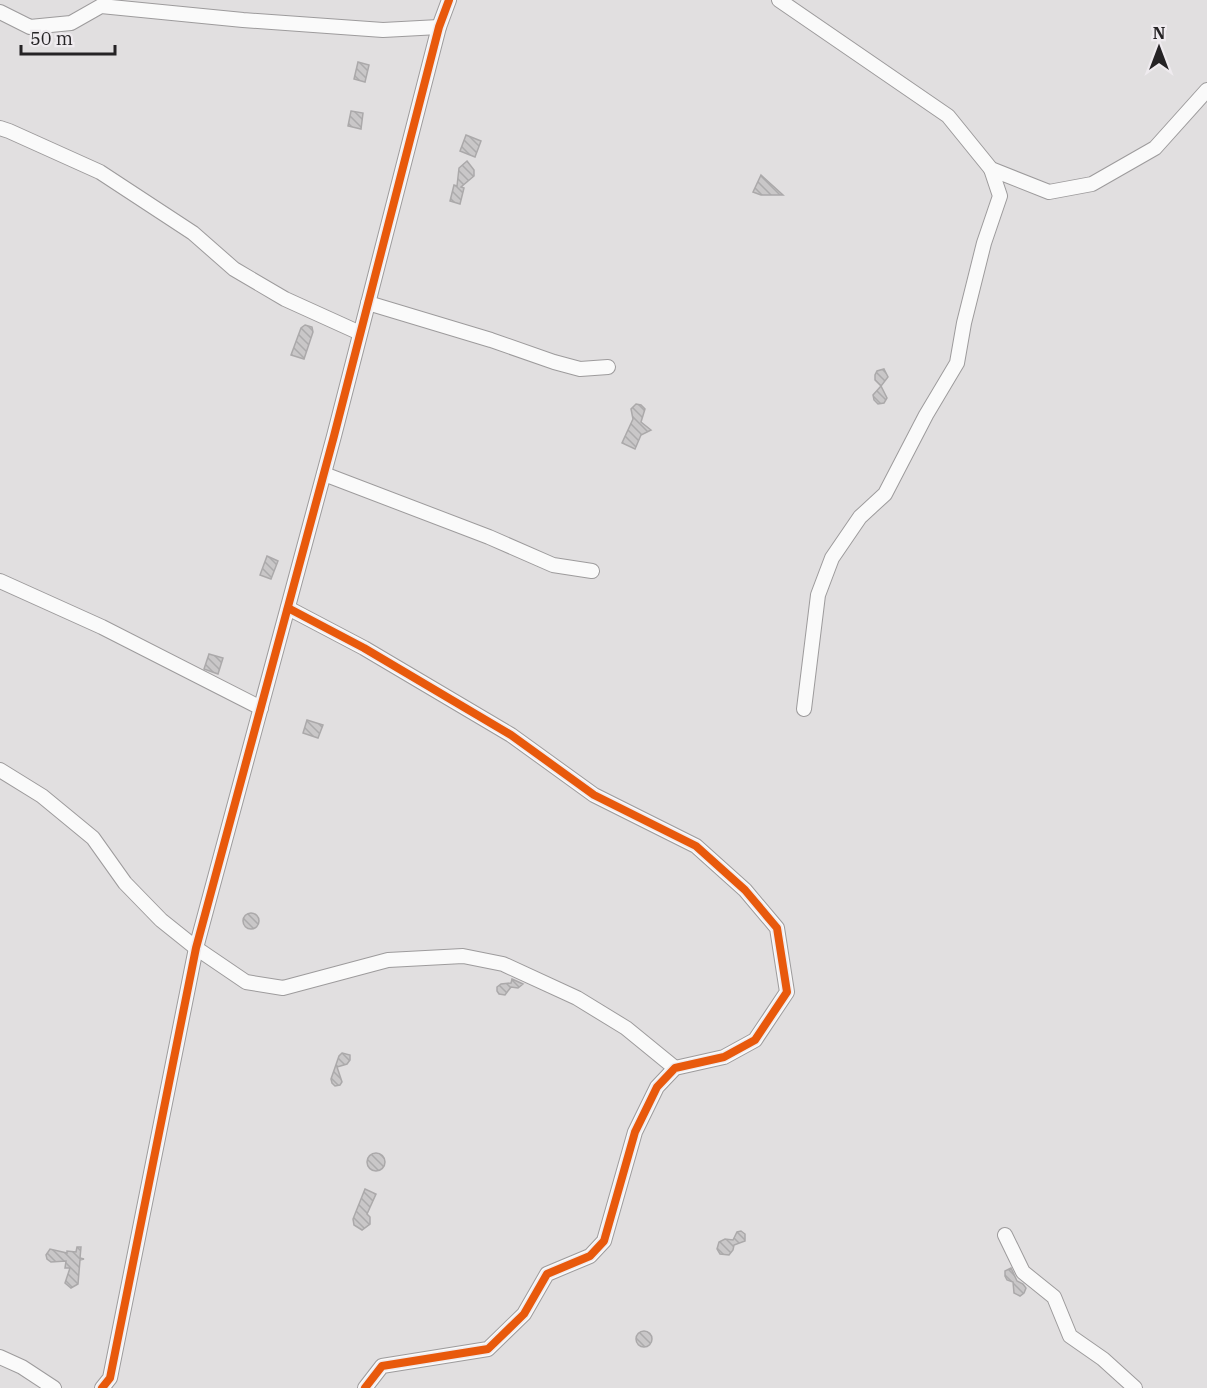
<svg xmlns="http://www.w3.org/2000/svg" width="1207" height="1388" font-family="'IBM Plex Serif',serif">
<defs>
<pattern id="building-back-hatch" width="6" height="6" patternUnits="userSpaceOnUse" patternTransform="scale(1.5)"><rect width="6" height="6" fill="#c9c7c8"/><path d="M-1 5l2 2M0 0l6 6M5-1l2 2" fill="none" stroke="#acabac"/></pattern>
</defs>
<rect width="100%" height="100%" fill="#e1dfe0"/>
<g fill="url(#building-back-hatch)" stroke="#aba9aa" stroke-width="1.5">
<path d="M358 62 369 65 365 82 354 79Z"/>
<path d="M351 111 363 113 361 129 348 126Z"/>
<path d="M466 135 481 141 475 157 460 151Z"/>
<path d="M467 161 474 170V176L461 187 464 188 460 204 450 201 454 185 457 186 459 168Z"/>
<path d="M761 175 783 195H761L753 192Z"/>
<path d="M305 325 312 327 313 332 304 359 291 355 301 328Z"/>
<path d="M884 369 888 377 881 386 887 398 884 403 878 404 874 400 873 395 881 386 875 380V375L877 371Z"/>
<path d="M636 404 641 405 645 409 641 422 651 430 641 435 635 449 622 443 633 419 631 409Z"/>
<path d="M267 556 278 561 271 579 260 575Z"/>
<path d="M209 654 223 658 218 674 204 669Z"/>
<path d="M307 720 323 725 318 738 303 733Z"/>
<circle cx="251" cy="921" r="8"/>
<path d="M512 979 523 984 518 988 511 987 505 995 499 994 497 991V987L501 984 511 983Z"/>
<path d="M342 1053 350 1055V1060L347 1064 337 1067 342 1082 340 1085 335 1086 332 1083 331 1079 339 1056Z"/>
<circle cx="376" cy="1162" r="9"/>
<path d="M365 1189 376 1194 367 1214 370 1217V1224L362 1230 354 1225 353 1219Z"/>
<path d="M741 1231 745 1234V1241L734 1245 733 1250 729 1255 720 1254 717 1249 719 1242 725 1239 733 1240 737 1232Z"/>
<path d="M77 1247H81L80 1258 84 1259 80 1260 78 1284 71 1288 65 1283 70 1268H65L66 1261 51 1262 47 1259 46 1255 50 1249 67 1253V1251L76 1252Z"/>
<path d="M1011 1268 1017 1281 1023 1284 1026 1288 1024 1293 1020 1296 1014 1293 1013 1282 1007 1280 1005 1276V1271Z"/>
<circle cx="644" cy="1339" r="8"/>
</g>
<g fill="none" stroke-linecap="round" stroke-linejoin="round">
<defs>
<g id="minor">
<path d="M779 0 948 116 991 169 1049 192 1092 184 1155 148 1207 90"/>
<path d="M0 12 30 27 71 23 101 6 243 20 383 30 439 27"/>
<path d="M0 128 9 131 100 172 193 233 234 269 285 299 360 333"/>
<path d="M368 303 491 340 554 362 580 369 608 367"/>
<path d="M324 474 489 537 553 565 592 571"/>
<path d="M0 581 102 627 261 708"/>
<path d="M288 608 364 648 511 735 594 795 696 846 745 890 777 928 787 992 755 1040 724 1057 675 1068 657 1087 635 1132 604 1241 590 1256 547 1274 524 1314 488 1349 382 1366 365 1388"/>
<path d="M804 709 818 595 832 558 860 517 885 494 926 415 957 363 964 323 984 243 1000 196 991 169"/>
<path d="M0 770 42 796 93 838 125 883 161 920 196 948 246 982 283 988 388 960 463 956 503 964 577 998 626 1028 675 1068"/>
<path d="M1005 1235 1023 1272 1054 1297 1070 1336 1103 1359 1135 1388"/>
<path d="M0 1357 22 1367 54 1388"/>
<path d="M102 1388 110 1378 196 948 334 436 439 27 449 0"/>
</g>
</defs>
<use href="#minor" stroke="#9d9b9c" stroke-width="16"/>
<use href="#minor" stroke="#fafafa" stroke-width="14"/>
<defs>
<g id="cycleway">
<path d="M288 608 364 648 511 735 594 795 696 846 745 890 777 928 787 992 755 1040 724 1057 675 1068 657 1087 635 1132 604 1241 590 1256 547 1274 524 1314 488 1349 382 1366 365 1388"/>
<path d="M102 1388 110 1378 196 948 334 436 439 27 449 0"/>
</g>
</defs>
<use href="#cycleway" stroke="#efebef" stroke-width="11"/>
<use href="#cycleway" stroke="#e8590c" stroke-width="8"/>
</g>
<g transform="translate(1159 48)" stroke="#efebef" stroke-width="4.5" paint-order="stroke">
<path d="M0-4.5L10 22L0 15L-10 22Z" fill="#252325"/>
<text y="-9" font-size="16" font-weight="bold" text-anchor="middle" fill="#252325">N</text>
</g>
<path d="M21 45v9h94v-9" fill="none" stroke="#252325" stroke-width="3"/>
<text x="30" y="45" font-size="18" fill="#252325" stroke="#efebef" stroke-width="4.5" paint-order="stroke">50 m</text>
</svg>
